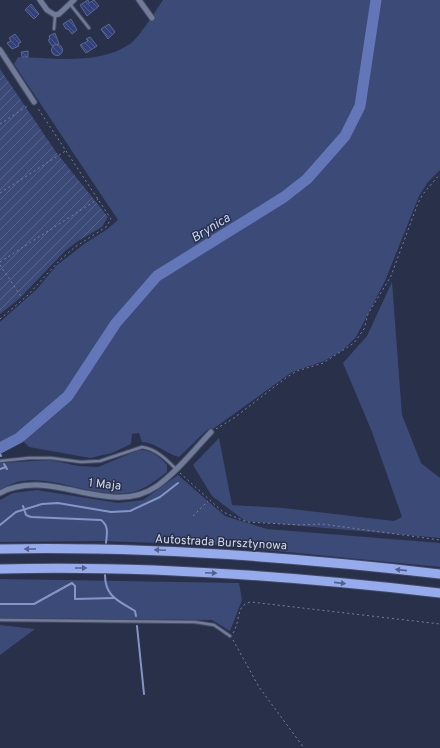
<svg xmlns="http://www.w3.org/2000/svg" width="440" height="748" font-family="Overpass,sans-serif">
<defs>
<pattern id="garden-furrows" width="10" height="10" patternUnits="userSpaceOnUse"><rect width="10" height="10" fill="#3c4a78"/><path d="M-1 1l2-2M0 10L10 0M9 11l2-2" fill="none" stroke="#57648b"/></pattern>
<pattern id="building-back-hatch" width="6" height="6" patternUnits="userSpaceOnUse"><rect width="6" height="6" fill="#31407c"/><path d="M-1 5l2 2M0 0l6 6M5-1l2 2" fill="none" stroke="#4e5b8f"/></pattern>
</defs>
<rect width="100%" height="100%" fill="#28304a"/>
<g fill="#3c4a78">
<path d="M163 0H440V170L428 182 419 196 385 281 356 337 343 350 324 361 292 372 213 429 207 430 179 457C166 454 157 443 142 442L139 433 132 434 131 444 112 453 90 458 29 447 17 435 0 442V322L37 289 56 266 84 244 106 230 118 220 14 64 18 57C54 58 99 65 130 44 139 38 156 10 163 0Z"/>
<path d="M392 282 402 415 421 463 440 478V538L245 521 212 496 193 465 219 438 232 505 283 508 394 521 402 517 372 432 343 363 367 336Z"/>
<path d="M139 450C152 450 159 456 167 465V472C155 481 142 492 127 493 90 498 54 474 17 482 11 484 6 487 0 489V463L51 460 78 466 98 467Z"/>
<path d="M178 475 225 516 267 529 440 543V567L216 545 101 541 0 542V500L13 493 37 490 118 503 143 500Z"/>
<path d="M0 579 239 583 242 600 230 631 212 620 0 618Z"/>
<path d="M0 625 35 629 0 655Z"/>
</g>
<path fill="url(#garden-furrows)" d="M0 69 56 152 108 217 102 227 78 241 65 251 20 298 0 314Z"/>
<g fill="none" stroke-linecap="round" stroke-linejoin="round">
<g stroke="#8595c7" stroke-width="2">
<path d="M0 454 1 456"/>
<path d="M4 464 7 469"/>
<path d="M0 469 6 467"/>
<path d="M23 506 26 515 31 517 101 520C109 526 107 534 106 543"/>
<path d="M0 525 16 512 42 504 58 503 111 512 130 511 160 497 178 483"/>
<path d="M105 575C105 597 119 601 135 611L136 616"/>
<path d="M0 604H34L72 583 75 586V599L114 598"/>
<path d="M137 626 144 694"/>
</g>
<path stroke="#6377b8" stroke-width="11" d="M0 448 19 438 68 396 116 323 157 276 284 197 307 179 345 136 360 106 376 0"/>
</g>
<g fill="url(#building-back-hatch)" stroke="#5e6886">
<path d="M88 0 89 3 94 0 99 6 87 16 80 5Z"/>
<path d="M31 4 39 14 34 19 25 10Z"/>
<path d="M71 19 77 30 72 34 68 29H66L63 24Z"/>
<path d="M109 24 115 32 108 39 101 29Z"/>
<path d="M55 33 59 44 52 46 48 40 50 39 49 36Z"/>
<path d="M15 34 21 42 18 44 19 46 12 49 7 43 11 41 9 38Z"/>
<path d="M90 37 97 46 86 53 80 45 88 41 86 39Z"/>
<circle cx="57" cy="50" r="5.5"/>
<path d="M28 51V57H22L21 52Z"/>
</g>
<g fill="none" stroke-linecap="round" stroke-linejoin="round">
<defs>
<g id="lane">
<path d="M70 4 89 28"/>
<path d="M54 29 55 16"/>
<path d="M0 461 29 458H51L81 462 100 461 142 447C156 449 166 459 176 469"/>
<path d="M0 620 195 622 214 625 230 636"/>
</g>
<g id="street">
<path d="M40 0 47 10 55 15 59 14 74 0"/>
<path d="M139 0 152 18"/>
<path d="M0 50 34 102"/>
<path d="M0 493C50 466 110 519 157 486 177 472 194 450 211 432"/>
</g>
<g id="highway">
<path d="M0 549C147 546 294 557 440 574"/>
<path d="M0 569C147 565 294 576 440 593"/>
</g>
</defs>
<use href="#lane" stroke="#444a60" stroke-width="4.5"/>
<use href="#street" stroke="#444a60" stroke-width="7"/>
<use href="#highway" stroke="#444a60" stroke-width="11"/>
<g stroke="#7b8297" stroke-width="1" stroke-dasharray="2 3" stroke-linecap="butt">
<path d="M0 124 29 105"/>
<path d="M0 193 67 150"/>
<path d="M0 262 98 199"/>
<path d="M0 265 22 298"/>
<path d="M0 319 27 296 60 260 75 247 106 227 111 219 37 107"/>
<path d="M216 429 234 418 287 377 297 371 323 363 354 343 364 329 368 314 391 276 418 203 423 194 440 174"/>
<path d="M180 473 223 512 247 522 300 525 322 524 440 540"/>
<path d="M193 516 208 501"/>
<path d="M233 633C241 621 235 605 251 602L440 624"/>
<path d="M233 640 259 687 304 748"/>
</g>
<use href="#lane" stroke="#707a99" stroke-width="2.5"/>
<use href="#street" stroke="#707a99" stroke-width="5"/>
<use href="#highway" stroke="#96abee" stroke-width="9"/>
</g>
<defs><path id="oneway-solid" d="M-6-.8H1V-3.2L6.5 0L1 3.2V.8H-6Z"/></defs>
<g fill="#54618c">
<use href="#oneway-solid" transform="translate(30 549) rotate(180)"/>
<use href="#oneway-solid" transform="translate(160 550) rotate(-178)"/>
<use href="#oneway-solid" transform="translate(81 568)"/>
<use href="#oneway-solid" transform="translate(401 570) rotate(-174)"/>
<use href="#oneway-solid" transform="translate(211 573) rotate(3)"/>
<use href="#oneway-solid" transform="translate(340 583) rotate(6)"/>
</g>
<g text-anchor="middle" stroke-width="3" stroke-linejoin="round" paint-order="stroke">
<g font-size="12" fill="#d4daeb" stroke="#28304a">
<text transform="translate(105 484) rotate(6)" y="4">1 Maja</text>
<text transform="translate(221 542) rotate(3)" y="4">Autostrada Bursztynowa</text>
</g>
<g font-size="13" font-style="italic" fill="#c6d2f7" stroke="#28304a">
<text transform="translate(210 227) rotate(-32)" y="5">Brynica</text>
</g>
</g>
</svg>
